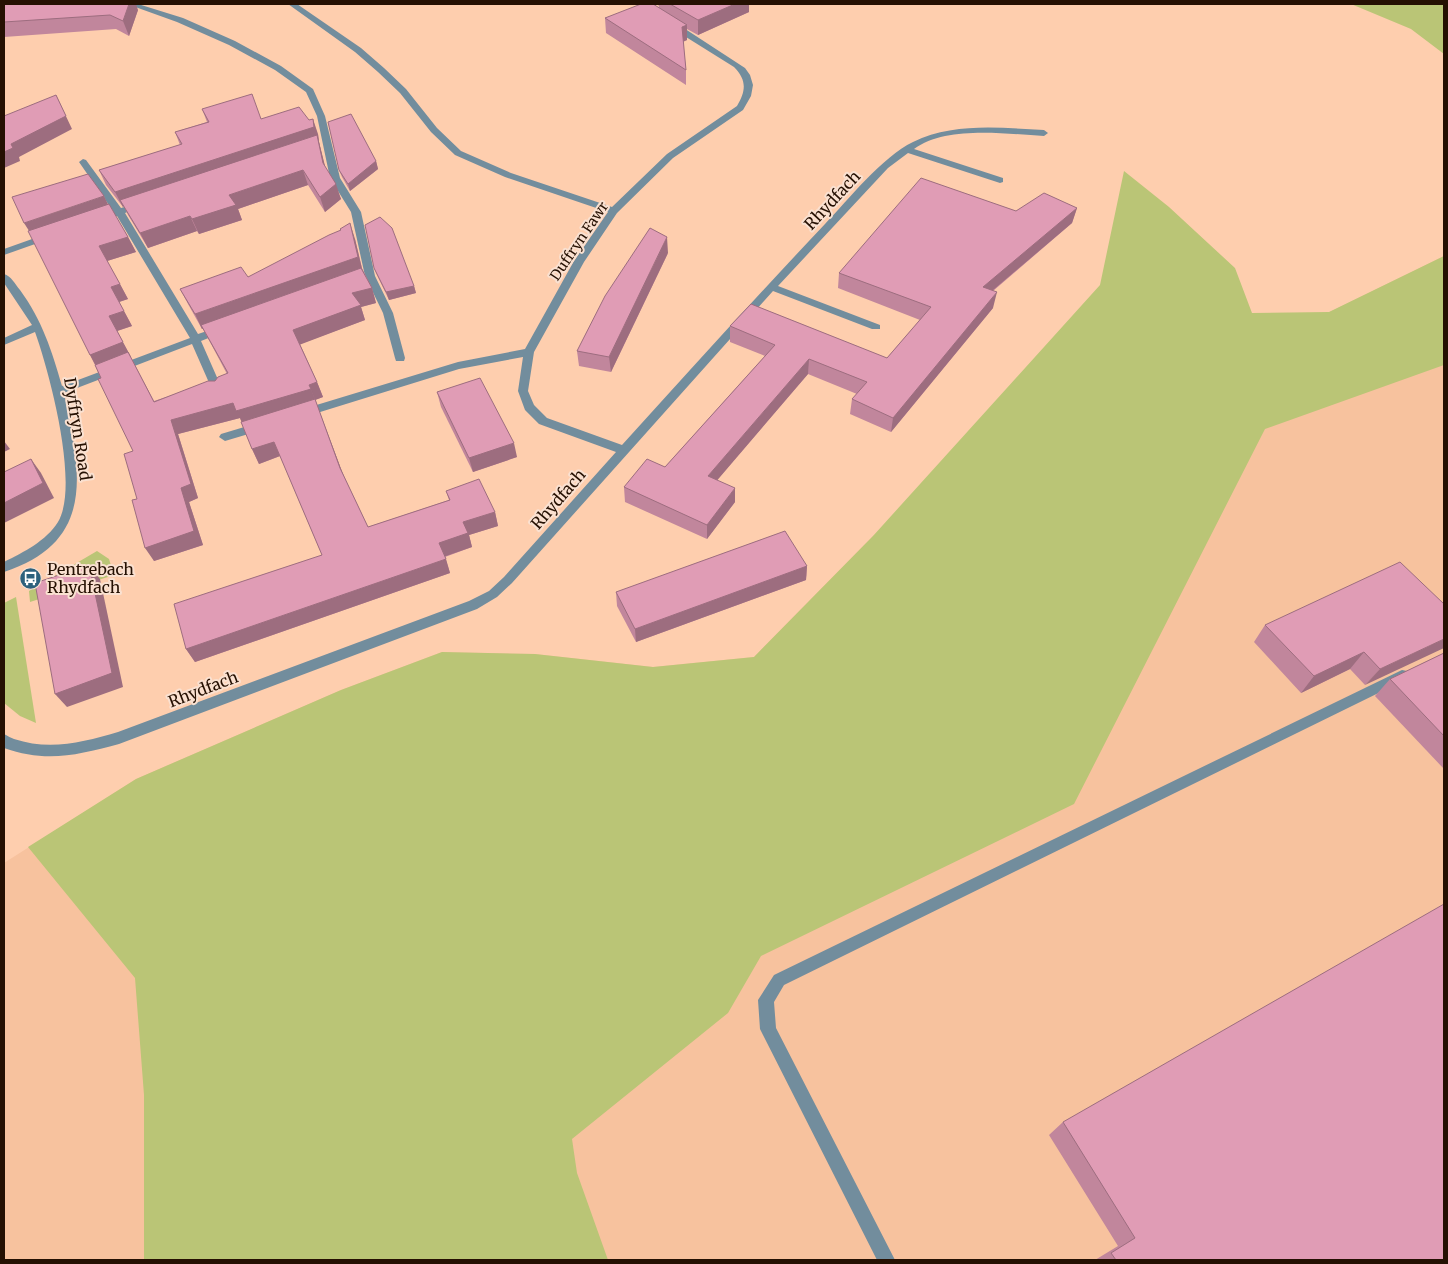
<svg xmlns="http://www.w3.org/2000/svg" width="1448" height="1264" font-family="Merriweather,serif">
<rect width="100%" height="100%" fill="#feceae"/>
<path fill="#f7c29e" d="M1444 256V1260H4V863L136 779 341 690 442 652 535 654 653 667 754 657 873 536Z"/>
<g fill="#bac576">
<path d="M1351 4H1444V54L1411 29Z"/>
<path d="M1124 171 1169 207 1235 268 1252 313 1329 312 1444 256V365L1265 429 1074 804 761 956 728 1013 572 1139 577 1173 608 1260H144V1095L135 978 28 847 136 779 341 690 442 652 535 654 653 667 754 657 873 536 1100 285Z"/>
<path d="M97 551 109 559 114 575 30 602 29 591Z"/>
<path d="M16 597 36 723 20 716 4 703V603Z"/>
</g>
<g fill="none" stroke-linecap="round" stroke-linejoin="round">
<g fill="#728d9d" fill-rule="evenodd">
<path d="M127 4H138L183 18 235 41 281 66 313 89 325 116 340 178 361 212 375 276 393 313 405 358 404 361H396L395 358 383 313 365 276 351 212 330 178 317 116 306 92 275 70 229 45 177 22Z"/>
<path d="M288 4H297L361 48 384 68 406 89 437 128 461 151 511 173 612 207 667 154 737 106C746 91 747 80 734 67L670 27V23H676L745 68 750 75 753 85 751 96 743 110 673 158 617 213 584 262 534 352 528 391 534 405 547 418 622 445C689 371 756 297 825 224 849 199 882 157 913 142 954 122 1001 128 1044 130L1048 133 1044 136C1006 134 946 125 914 149L1003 178V182L1000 183 908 153 888 168 778 286 880 325V329H872L773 291 512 583 497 597 477 609 119 744C78 755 46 763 4 748V734C8 736 11 738 14 739 50 751 84 742 118 732L469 601 489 591 504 577 616 452 539 424 525 410 518 391 523 357 459 369 304 417 300 416 299 413 300 410 458 362 525 349 574 261 608 212 505 177 455 155 431 132 400 93 378 72 355 52Z"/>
<path d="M83 159 86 160 121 208 141 202 146 205 125 213 198 334 222 326 227 329 226 331 201 341 223 391 218 395 214 394 192 344 64 393C80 470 98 541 4 572V562C24 552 46 541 58 522 80 485 49 371 35 332L4 345V338L32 325 4 283V274C11 276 15 284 20 290 42 320 52 351 62 386L190 338 117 216 98 222 93 219 113 211 79 162Z"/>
<path d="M49 233 52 234V238L4 255V249Z"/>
<path d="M261 422 265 423 266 426 265 429 225 441 219 437 221 434Z"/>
<path d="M1402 670 1407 671 1408 675 1407 679 784 985 774 1002 776 1028 895 1260H877L760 1029 758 1000 774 975Z"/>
</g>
</g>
<g fill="#c1869c">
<path d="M4 4 138 10 129 36 116 29 4 37Z"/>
<path d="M658 4H749V12L698 35 687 29V40L683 42 686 70V85L606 33 605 18 659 7Z"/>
<path d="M202 109 261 119 318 134 319 142 325 167 341 199 325 212 308 185 238 209 242 220 199 234 197 231 148 248 128 215 124 206 123 207 106 185 99 170 180 145 175 132 207 122Z"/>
<path d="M376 161 378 169 350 191 342 177 339 170Z"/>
<path d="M104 196 108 205 128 237 136 252 107 261 128 299 119 302 132 326 117 331 154 401 215 381 227 374 203 329H202L188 304 180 289 248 277 355 239 362 268 372 288 376 303 361 307 365 320 300 344 317 382 323 397 315 400 342 472 368 527 449 500 446 491 495 512 498 526 469 535 472 547 445 557 450 573 195 662 186 649 322 555 280 456 259 464 252 449 240 418 178 434 198 498 189 502 203 545 154 561 137 499 133 451 95 365 29 231Z"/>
<path d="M1077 208 1072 223 993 291V308L891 432 850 414 852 399 857 394 808 374 717 480 735 502 707 539 625 502 624 487 665 467 765 356 730 342V326L887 358 920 320 838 288 839 273 1016 211Z"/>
<path d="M668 253 611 372 579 366 577 351Z"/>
<path d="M374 268 414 286 416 293 389 300 377 275Z"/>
<path d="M437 392 517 457 473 472 441 407Z"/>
<path d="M807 566 806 580 636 642 617 606 616 592Z"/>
<path d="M1444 604 1365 685 1350 669 1301 693 1254 642 1265 625Z"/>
<path d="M1444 653V769L1375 696 1390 679Z"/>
<path d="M1063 1122 1444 1260H1095L1118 1246 1049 1135Z"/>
</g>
<g fill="#9d6d7f">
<path d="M129 4H136L138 10 129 36 123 21Z"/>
<path d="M735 4H749V12L698 35V20Z"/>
<path d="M687 25V40L682 42V27Z"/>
<path d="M56 95 72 129 19 157 20 161 4 168V152Z"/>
<path d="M313 119 318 134 319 142 328 178 323 163 120 200 124 206 123 207 115 192Z"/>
<path d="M376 161 378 169 350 191 348 184Z"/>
<path d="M303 170 308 185 238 209 242 220 199 234 192 219 229 195Z"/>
<path d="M336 184 341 199 325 212 320 197Z"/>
<path d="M104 196 111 211 33 237 24 223Z"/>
<path d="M1077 208 1072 223 979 302 983 287Z"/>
<path d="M190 216 197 231 148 248 140 233Z"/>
<path d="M350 223 355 239 363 273 202 329 195 314 358 257Z"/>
<path d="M128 237 136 252 107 261 99 246Z"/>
<path d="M667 237 668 253 611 372 609 357Z"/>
<path d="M120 284 128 299 119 302 111 287Z"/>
<path d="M414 286 416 293 389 300 386 292Z"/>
<path d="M372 288 376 303 361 307 365 320 299 345 293 330 352 293Z"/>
<path d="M997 292 993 308 891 432 893 418Z"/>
<path d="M124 311 132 326 117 331 131 357 98 370 90 355 109 316Z"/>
<path d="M809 359 808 374 708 491V476Z"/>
<path d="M317 382 323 397 315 400 309 385Z"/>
<path d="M311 389 346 482 243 425 240 418 178 434 198 498 189 502 203 545 154 561 145 548 181 488 171 420 233 403Z"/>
<path d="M4 441 10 449 4 452Z"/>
<path d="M274 442 280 456 259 464 252 449Z"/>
<path d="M514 443 517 457 473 472 469 458Z"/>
<path d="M31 459 41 473 54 498 4 523V503Z"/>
<path d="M735 488V502L707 539V525Z"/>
<path d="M495 512 498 526 469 535 472 547 443 557 439 543 463 522Z"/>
<path d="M446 559 450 573 195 662 186 649Z"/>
<path d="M89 565 100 579 123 687 67 707 55 694Z"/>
<path d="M807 566 806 580 636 642 635 629Z"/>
<path d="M1444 639V648L1365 685 1380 669Z"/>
<path d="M1364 652 1350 669 1301 693 1314 676Z"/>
</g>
<g fill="#e09cb5" stroke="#9d6d7f">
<path d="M4 4H129L123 21 110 15 4 22Z"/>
<path d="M641 4H653L687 25 682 27 686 70 605 18Z"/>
<path d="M670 4H735L698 20Z"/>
<path d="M252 94 261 119 299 107 309 120 313 119 314 127 115 192 99 170 182 144 175 132 209 122 202 109Z"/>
<path d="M56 95 66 116 11 144 13 148 4 152V116Z"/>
<path d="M351 114 376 161 348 184 339 170 328 122Z"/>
<path d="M317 135 323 163 336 184 320 197 303 170 229 195 236 205 192 219 190 216 140 233 120 200Z"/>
<path d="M88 174 104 196 24 223 12 197Z"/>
<path d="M921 178 1016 211 1044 193 1077 208 983 287 997 292 893 418 852 399 867 382 809 359 708 476 735 488 707 525 624 487 647 459 665 467 775 345 730 326 751 304 887 358 931 307 839 273Z"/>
<path d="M109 204 128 237 99 246 120 284 111 287 124 311 109 316 123 342 90 355 28 231Z"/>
<path d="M380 217 392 228 414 286 386 292 374 268 365 225Z"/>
<path d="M350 223 358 257 195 314 180 289 241 267 248 277 329 235 341 230 340 229Z"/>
<path d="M650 228 667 237 609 357 577 351 605 296Z"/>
<path d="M361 268 372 288 352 293 361 305 293 330 317 382 309 385 311 389 236 411 233 403 171 420 191 484 181 488 194 531 145 548 132 500 137 499 124 454 133 451 98 379 101 378 95 365 128 352 154 402 208 381H215L218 377 228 373 201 325Z"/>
<path d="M480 378 514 443 469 458 437 392Z"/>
<path d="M315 399 340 468 368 527 450 500 446 491 479 479 495 512 463 522 468 533 439 543 446 559 186 649 174 604 322 555 274 442 252 449 241 422Z"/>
<path d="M31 459 43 483 4 503V472Z"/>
<path d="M785 531 807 566 635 629 616 592Z"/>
<path d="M1400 562 1444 604V639L1380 669 1364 652 1314 676 1265 625Z"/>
<path d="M89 565 112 673 55 694 35 583Z"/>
<path d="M1444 653V736L1390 679Z"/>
<path d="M1444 904V1260H1116L1111 1253 1135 1238 1063 1122Z"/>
</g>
<defs>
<symbol id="bus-disc" viewBox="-11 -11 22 22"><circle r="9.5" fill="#2d617d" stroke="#fae1d1"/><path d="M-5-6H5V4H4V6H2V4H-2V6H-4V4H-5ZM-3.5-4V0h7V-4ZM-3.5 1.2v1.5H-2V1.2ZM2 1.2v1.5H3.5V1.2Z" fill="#fff"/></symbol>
</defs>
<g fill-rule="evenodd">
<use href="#bus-disc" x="18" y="566" width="25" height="25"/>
</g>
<g text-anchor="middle" stroke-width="4" stroke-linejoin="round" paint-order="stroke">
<g font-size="14" fill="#251002" stroke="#fae1d1">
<text transform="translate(579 241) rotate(-56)" y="5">Duffryn Fawr</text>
</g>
<g font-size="16" fill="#251002" stroke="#fae1d1">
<text transform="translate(832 200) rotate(-47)" y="6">Rhydfach</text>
<text transform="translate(78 429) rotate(81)" y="6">Dyffryn Road</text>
<text transform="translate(558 499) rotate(-49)" y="6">Rhydfach</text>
<text transform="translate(203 689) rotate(-21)" y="6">Rhydfach</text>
</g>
<g font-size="16" fill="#251002" stroke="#fae1d1" text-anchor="start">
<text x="47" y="575">Pentrebach<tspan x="47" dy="18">Rhydfach</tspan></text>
</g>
</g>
<rect width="1448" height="1264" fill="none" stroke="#251002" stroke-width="10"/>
</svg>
